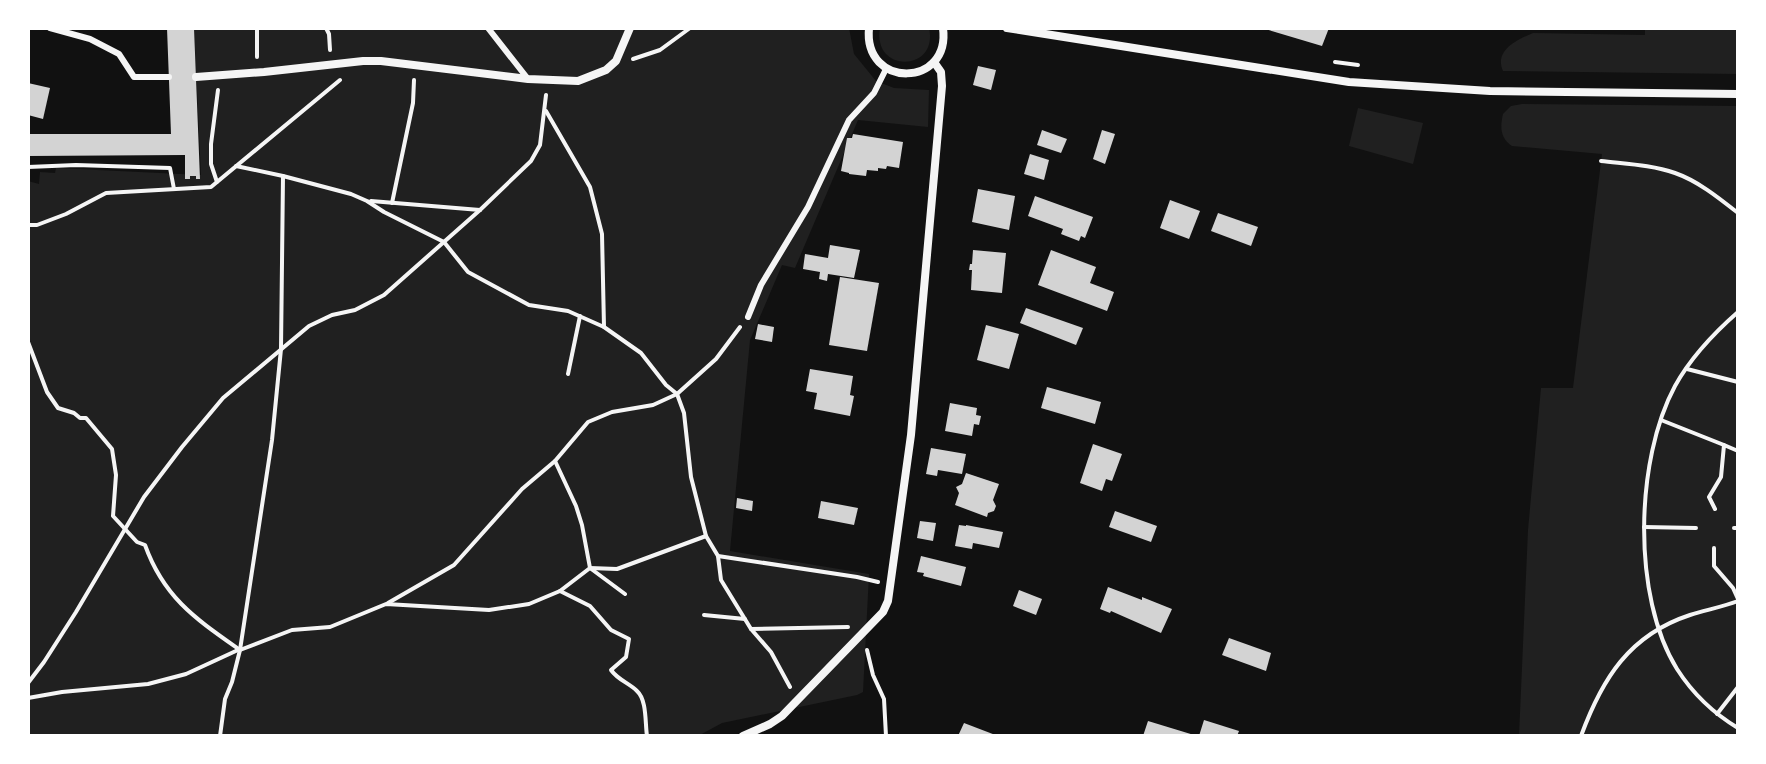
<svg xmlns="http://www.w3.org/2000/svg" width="1766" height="764" font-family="Commissioner,sans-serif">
<rect width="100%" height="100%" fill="#111"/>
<g fill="#202020">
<path d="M194 28H849L854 54 876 81 894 88 929 90 928 127 858 120 795 268 782 265 750 340 730 551 869 574 863 692 857 695 722 723 698 736H28V181L39 184 40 172 55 173 56 168 201 175Z"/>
<path d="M880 28H929C939 72 872 74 880 28Z"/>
<path d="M1645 28H1738V74L1503 71C1494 51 1516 40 1533 33L1645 35Z"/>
<path d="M1522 104 1738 106V736H1519L1528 530 1541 388H1573L1602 154 1512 146C1500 138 1500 127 1503 114L1511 106Z"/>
<path d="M1358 108 1423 123 1413 164 1349 146Z"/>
</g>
<g fill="#d3d3d3">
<path d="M167 28H194L200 179H196V176H190V179H185V155L28 156V134H171Z"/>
<path d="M1262 28H1329L1322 46Z"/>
<path d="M978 66 996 70 991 90 973 85Z"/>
<path d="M28 83 50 88 43 119 28 115Z"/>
<path d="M1042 130 1067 139 1061 153 1037 145Z"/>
<path d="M1102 130 1115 134 1105 164 1093 159Z"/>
<path d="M853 134 903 142 899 168 887 166 886 169 878 168V171L867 170 866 176 849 174V173L841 171 847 138H852Z"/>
<path d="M1030 154 1049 160 1044 180 1024 174Z"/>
<path d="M978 189 1015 196 1009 230 972 222Z"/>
<path d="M1035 196 1093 217 1085 238 1081 236 1079 241 1061 234 1063 229 1028 216Z"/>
<path d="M1170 200 1200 211 1189 239 1160 228Z"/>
<path d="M1218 213 1258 227 1251 246 1211 231Z"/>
<path d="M830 245 860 250 854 278 828 274 827 281 819 279 820 272 803 269 805 254 828 258Z"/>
<path d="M973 250 1006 253 1002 293 971 290 972 270H969L970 264H972Z"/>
<path d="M1051 250 1096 267 1090 283 1114 292 1107 311 1038 285Z"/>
<path d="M840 277 879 283 867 351 829 345Z"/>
<path d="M1026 308 1083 328 1076 345 1020 323Z"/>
<path d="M758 324 774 327 772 342 755 339Z"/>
<path d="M986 325 1019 334 1009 369 977 360Z"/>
<path d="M810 369 853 376 850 395 854 396 850 416 814 409 817 393 806 391Z"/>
<path d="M1047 387 1101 402 1095 424 1041 408Z"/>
<path d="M950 403 977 408 976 415 981 416 979 425 974 424 972 436 945 431Z"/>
<path d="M1093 444 1122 454 1112 481 1106 479 1102 491 1080 483Z"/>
<path d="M931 448 966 454 962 474 938 470 937 476 926 474Z"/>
<path d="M966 473 999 484 993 500 996 506 994 511 988 513 987 517 955 505 959 493 956 487 962 484Z"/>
<path d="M737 498 753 501 752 511 736 508Z"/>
<path d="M821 501 858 508 854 525 818 518Z"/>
<path d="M1115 511 1157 526 1151 542 1109 527Z"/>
<path d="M920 521 936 523 933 541 917 538Z"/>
<path d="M959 525 966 526V525L1003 532 999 548 973 543 972 549 955 546Z"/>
<path d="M921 556 966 567 961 586 923 576 924 573 917 572Z"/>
<path d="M1108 587 1142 600V597L1172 609 1161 633 1111 611 1110 613 1100 609Z"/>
<path d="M1019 590 1042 599 1036 615 1013 606Z"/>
<path d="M1229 638 1271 653 1266 671 1222 655Z"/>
<path d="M1204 720 1239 731 1237 736H1199Z"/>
<path d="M1148 721 1194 735V736H1143Z"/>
<path d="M964 723 998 736H958Z"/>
</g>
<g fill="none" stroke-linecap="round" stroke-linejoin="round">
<g stroke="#f5f5f5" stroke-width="4">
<path d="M257 28V57"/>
<path d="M326 28 329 34 330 50"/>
<path d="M633 59 660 50 690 28"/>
<path d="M1335 62 1358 65"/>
<path d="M546 111 590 187 602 234 604 327"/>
<path d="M1601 161C1626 164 1652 165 1675 173 1698 181 1719 198 1738 213"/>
<path d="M236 166 283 176 351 194 367 201 384 212 444 242 468 272 529 305 568 311 604 327 641 353 666 385 677 394 684 413 691 477 706 536"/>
<path d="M28 167 76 165 170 168 174 189"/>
<path d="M217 182 211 164V144L218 90"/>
<path d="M371 201 480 210"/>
<path d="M392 203 413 103 414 80"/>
<path d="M28 225H37L66 214 106 193 211 187 340 80"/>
<path d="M1738 312C1714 333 1691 357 1675 386 1635 460 1632 597 1677 669 1693 694 1713 713 1738 728"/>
<path d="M28 342 47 392 58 408 74 413 80 418H86L112 449 116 475 113 516 137 542 145 545C164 598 196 619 240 650L292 630 330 627 386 604 489 610 529 604 560 591 590 568 617 569 706 536 718 556 857 577 878 582"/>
<path d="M1687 369 1738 382"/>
<path d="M568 374 580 316"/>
<path d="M1661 420 1724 445"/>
<path d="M555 461 576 506 582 525 590 568 625 594"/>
<path d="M1715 509 1709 497 1721 477 1724 445 1738 451"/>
<path d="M1644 527 1696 528"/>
<path d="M1734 528H1738"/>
<path d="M1714 548V566L1733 588 1738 599"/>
<path d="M718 556 721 580 751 629 771 652 790 687"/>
<path d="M560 591 590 606 611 630 629 639 626 657 611 670C618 680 629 683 637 691 647 700 645 723 647 736"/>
<path d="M388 603 454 565 522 489 555 461 588 422 612 412 653 405 677 394 716 359 740 327"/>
<path d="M704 615 745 619"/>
<path d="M751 629 848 627"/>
<path d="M867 650 873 675 884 699 886 736"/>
<path d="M28 683 44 662 76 612 144 497 182 447 223 398 309 326 332 315 355 310 384 295 480 210 531 161 540 145 546 95"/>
<path d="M28 698 62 692 148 684 186 674 238 650"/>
<path d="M1717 714 1738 687"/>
<path d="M220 736 225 699 232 682 240 650 272 440 281 349 283 176"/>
<path d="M1581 736C1602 679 1629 635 1690 615 1706 610 1722 607 1738 601"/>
</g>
<g stroke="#f5f5f5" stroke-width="6">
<path d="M50 28 90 39 119 54 134 77H169"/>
<path d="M488 28 528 79"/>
<path d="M748 317 761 285 808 207 849 120 874 93 886 69"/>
</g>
<g stroke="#f5f5f5" stroke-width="8">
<path d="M869 28C863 89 951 88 943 28"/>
<path d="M1007 28 1349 82 1490 91 1738 94"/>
<path d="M196 77 264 72 363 61H381L528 79 578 81 606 70 616 61 630 28"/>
<path d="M743 736 770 724 782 716 883 612 888 601 911 435 942 86 941 72 934 62"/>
</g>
</g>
<rect width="1766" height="764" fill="none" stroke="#ffffff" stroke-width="60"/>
</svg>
